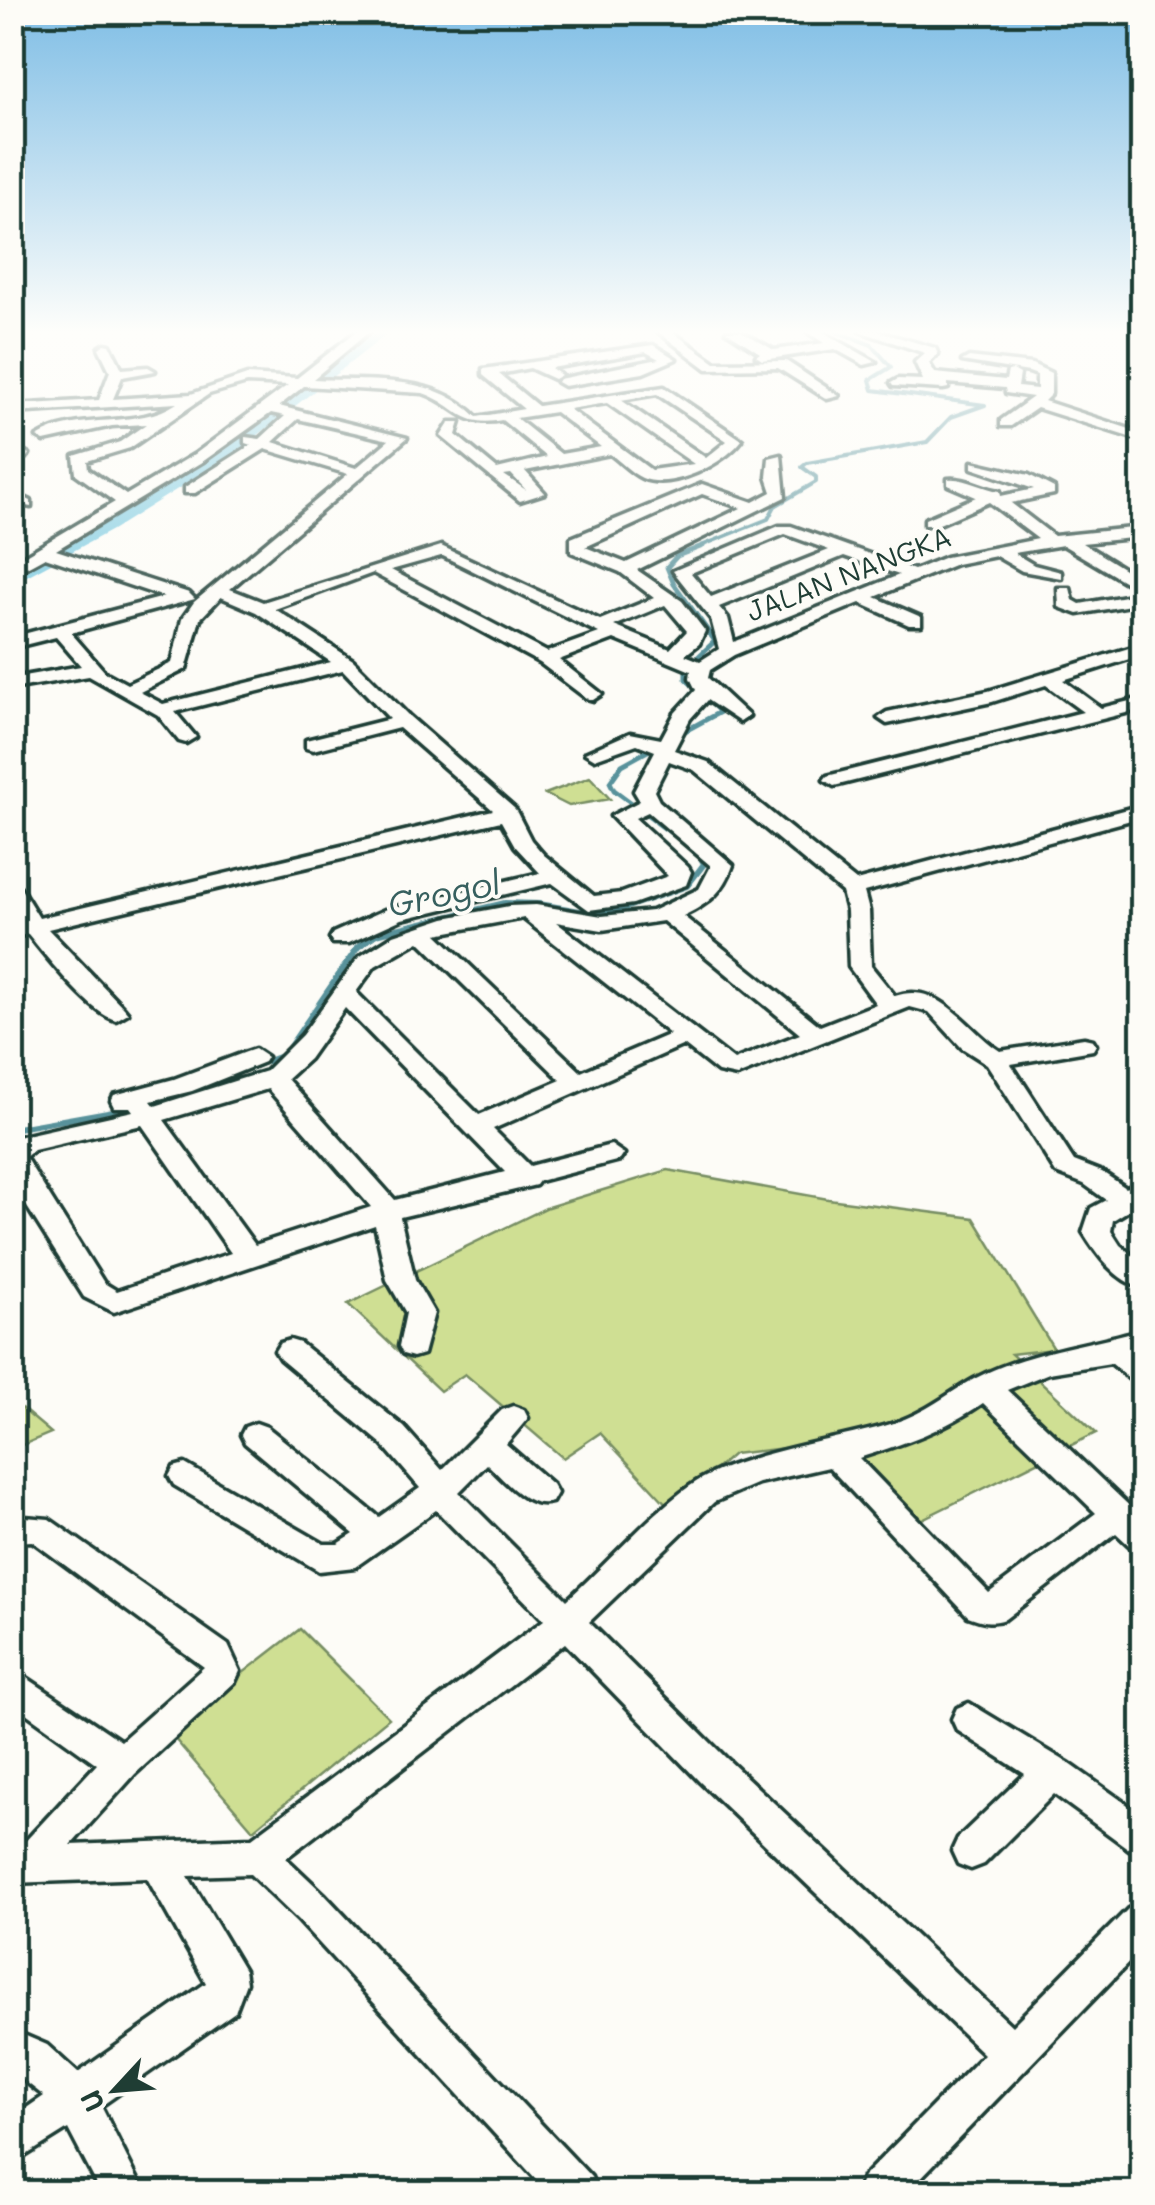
<svg xmlns="http://www.w3.org/2000/svg" width="1155" height="2205" font-family="Mali,sans-serif">
<rect width="100%" height="100%" fill="#fdfcf7"/>
<filter id="ink" filterUnits="userSpaceOnUse"><feTurbulence type="fractalNoise" baseFrequency=".01" numOctaves="2"/><feDisplacementMap in="SourceGraphic" scale="20" xChannelSelector="R" yChannelSelector="G"/><feConvolveMatrix kernelMatrix="1 2 1 2 8 2 1 2 1" color-interpolation-filters="sRGB"/></filter>
<g filter="url(#ink)">
<g fill="#cfdf93" stroke="#778e64" stroke-width="2.5">
<path d="M590 777 610 799 569 806 545 794Z"/>
<path d="M668 1170 828 1199 974 1218 1054 1349 1011 1354 1096 1433 916 1522 844 1441 733 1454 671 1509 600 1433 563 1458 465 1374 440 1391 348 1304 548 1207Z"/>
<path d="M12 1401H13L51 1433 13 1449Z"/>
<path d="M300 1629 389 1718 253 1830 168 1731Z"/>
</g>
<g fill="none" stroke-linecap="round" stroke-linejoin="round">
<path stroke="#59929b" stroke-width="4" d="M696 548 768 519 775 506 816 482V477L802 467 807 463 927 442 951 417 985 405 873 390 870 380 891 367 872 345 834 331"/>
<g stroke="#59929b" stroke-width="5">
<path d="M685 731 720 712 686 679V668L715 641 674 584 667 567 677 556 703 546"/>
<path d="M651 749 622 765 610 782 614 790 660 824"/>
</g>
<g stroke="#59929b" stroke-width="6">
<path d="M657 822 687 844"/>
<path d="M148 1105 284 1055 358 947 376 934 505 903 539 904 597 914 616 911 687 886 704 864 700 856"/>
<path d="M12 1129 136 1107"/>
</g>
<path fill="#80cbe0" fill-rule="evenodd" d="M378 331H391L235 453 112 530 12 584V574L134 506 226 448Z"/>
<defs>
<g id="minor">
<path d="M357 331H370L313 379C371 382 433 373 477 417L524 409 483 375V369L653 345 676 359 643 373 564 386 557 382 559 379 659 359 646 352 551 368 561 375 554 379 530 368 499 374 538 406 664 387 742 440C725 463 672 491 642 478 631 473 620 461 610 454L525 471 545 493 520 501 441 436 450 422H460L456 435 497 469 547 457 502 420C460 428 458 405 423 393L304 386 279 406 407 438 230 589 263 602 441 546 600 620 654 598 620 572 571 552V538L702 484 753 502 772 492 767 477 769 458 781 455 785 497 637 570 682 601 705 631 699 644 685 655 700 661 719 649 711 619 673 571 779 526H791L914 570 946 557 1038 539 989 502 937 525H925V519L976 497 948 485V479C965 477 983 489 1000 491L1001 496 1034 489 972 468V462L1029 475 1054 488V494L1011 503 1054 536 1142 527V537L1082 543 1142 580V592L1063 545 1014 553 1034 565 1061 572V578L1022 571 996 556 956 564 875 597 921 617V625H909L860 603 734 655 710 670 708 678 749 716 740 722 707 700 690 719 674 750 708 762 856 881 1142 805V817L864 892 869 911 871 966 895 996C940 980 967 1030 1000 1051L1084 1038 1093 1040 1096 1045 1093 1050 1011 1064 1074 1161 1102 1172 1126 1188 1142 1182V1202L1113 1220 1111 1231 1120 1245 1142 1263V1288C1116 1281 1097 1255 1083 1232L1091 1208 1106 1200 1084 1184 1056 1173 987 1064 962 1048 929 1012 910 1007 737 1076 718 1072 684 1045 493 1129 530 1166 611 1145 624 1154 620 1160 539 1181 536 1185 400 1217 415 1280 434 1313 423 1354 413 1357 403 1354 399 1346 406 1313 387 1280 375 1225 114 1312 84 1297 12 1183V1140L17 1137 133 1111 130 1107H114L111 1101 114 1095 174 1079 246 1052 255 1049 267 1057 264 1062 192 1091 151 1101 155 1106 266 1071 302 1035 359 957 394 935 445 918 509 906 536 905 602 916 652 911 699 889 711 866 648 812 635 818 688 867 691 872 686 885 633 904 589 910 552 883 402 919 349 943H333L330 938 333 933 387 909 540 873 515 846 501 821 48 929 124 1008 128 1013 116 1020C91 1014 45 955 28 934L12 938V924L20 922 12 911V886L20 887 39 918 493 810 399 728 313 750 306 748V740L390 719 343 670 175 712 196 737 186 743 179 741 158 715 89 676 12 689V678L81 666 56 637 12 648V637L164 597 45 557 12 575V563L115 502 76 474 74 456 120 442 146 424 112 426 44 441 37 437C78 411 138 430 177 403L12 413V405L99 400 110 371 99 348 105 344 110 345 122 369 148 367 155 371 122 377 113 399 191 394 247 375 297 378ZM247 383 288 385 195 454 126 495 88 469 87 461 130 448 209 394ZM657 394 727 441 706 458 621 400ZM607 403 694 464 651 470 569 409ZM555 412 601 447 561 454 516 418ZM271 413 285 416 260 439 245 437V443L251 445 185 487V493H195L265 449 348 474 194 602 182 619 172 663 127 684 105 672 71 633 195 599 189 593 56 550 205 460ZM298 419 389 440 356 468 273 442ZM511 474 526 490 504 475ZM702 494 741 508 626 563 585 547ZM785 534 829 550 711 597 691 573ZM441 556H443L599 633 547 652 391 570ZM844 556 899 575 734 642 728 618 719 607ZM373 573 540 663 586 698 593 700 602 694 559 660 614 639 691 671 690 678 696 690 675 713 661 739 630 733 585 753 595 759 637 744 655 751 634 791 640 801 611 816 668 876 622 893 594 896 544 855 531 840 515 809 410 717 353 660 275 609ZM221 597 256 612 331 662 163 704 140 692 186 669 200 619ZM665 605 687 631 670 649 614 626ZM669 761 694 770 842 892 847 911 849 967 876 1004 820 1026 683 916C708 904 724 892 733 865L659 801 654 791ZM524 918V919L670 1034 581 1072 437 934ZM663 921 800 1034 734 1060 556 922 602 930ZM419 941 561 1080 479 1115 356 992 375 966ZM345 1008 505 1172 395 1200 287 1079 309 1059ZM268 1089 371 1207 255 1245 164 1120ZM142 1125 231 1253 117 1291 104 1283 25 1157 34 1150Z"/>
<path d="M657 331H671L715 362 786 361 839 396 827 399 778 368 707 369Z"/>
<path d="M726 331H741L774 350 824 343 806 331H821L876 362 864 365 835 349 762 360 756 356 760 353Z"/>
<path d="M859 331H877L935 348 938 354 929 363 935 373 1006 380 1008 371 1013 370 1020 374 1018 387 1037 389V375L1029 372 962 361 969 357 1032 364 1051 373V394L1044 401 1142 433V441L1037 408 1011 426H1001V420L1033 397 1006 393 1005 388 948 383V388L943 389 893 386 891 383 898 379 923 380 915 362 925 353Z"/>
<path d="M22 450 29 454 27 457 12 459V451Z"/>
<path d="M12 492 31 501V507L12 503Z"/>
<path d="M1058 588H1070L1073 600 1080 604 1142 593V603L1078 614 1059 607Z"/>
<path d="M1142 644V655L1063 680 1101 708 1142 698V709L834 786 824 780 827 776 1083 712 1046 685 992 702 887 724 878 718 887 712 988 691Z"/>
<path d="M1142 1329V1352L1138 1353 1142 1357V1384L1132 1381 1111 1363 1049 1373 1007 1390 1142 1518V1551L1131 1547 1116 1533 1005 1619C991 1624 982 1621 968 1616L829 1467 758 1483 714 1502 589 1622 726 1758 1012 2026 1128 1909 1142 1903V1949L907 2192H857L863 2177 984 2054 700 1782 565 1643 286 1858 324 1894 591 2177 597 2192H548L298 1920 250 1874 188 1876 244 1970 246 1983 235 2012 101 2106 144 2192H101L68 2129 12 2164V2118L44 2096 12 2071V2030L47 2045 78 2073 206 1983 147 1878 12 1883V1847H20L97 1764 12 1703V1668L121 1741 204 1667 32 1541 12 1542V1516L49 1519 228 1645 240 1671 235 1682 135 1774 71 1845 252 1838 544 1620 436 1510 355 1567 319 1571 174 1485 169 1476 174 1467 185 1464 324 1544H338L354 1534 245 1443 241 1435 245 1427 256 1423 267 1427 379 1517 420 1488 382 1444 280 1359 275 1351 280 1343 290 1340 300 1343 404 1427 442 1470 502 1410 513 1406 524 1410 528 1418 506 1444 552 1484 557 1493 552 1502C527 1510 505 1480 487 1464L459 1492 567 1600C606 1565 649 1515 690 1486 736 1453 837 1441 894 1423 925 1413 947 1394 974 1379 1026 1351 1087 1346 1142 1329ZM983 1403 1096 1513 989 1593 859 1458C903 1444 944 1430 983 1403Z"/>
<path d="M969 1703 1070 1764 1142 1815V1854L1129 1849 1054 1794 984 1864 971 1869 958 1864 952 1851 958 1838 1025 1774 957 1730 952 1719 957 1708Z"/>
</g>
</defs>
<use href="#minor" stroke="#1f3d34" stroke-width="7"/>
<use href="#minor" fill="#fdfcf7" fill-rule="evenodd"/>
</g>
</g>
<linearGradient id="sky" x2="0" y2="1"><stop stop-color="#7ebde5"/><stop offset="0.52" stop-color="#fefefb"/><stop offset="1" stop-color="#fefefb" stop-opacity="0"/></linearGradient>
<rect width="1155" height="639" fill="url(#sky)"/>
<g text-anchor="middle" stroke-width="8" stroke-linejoin="round" paint-order="stroke">
<g font-size="28" fill="#1f3d34" stroke="#fdfcf7">
<text transform="translate(849 574) rotate(-21)" y="10">JALAN NANGKA</text>
</g>
<g font-size="35" font-style="italic" fill="#37605f" stroke="#fdfcf7">
<text transform="translate(444 894) rotate(-12)" y="12">Grogol</text>
</g>
</g>
<rect width="1155" height="2205" fill="none" stroke="#fdfcf7" stroke-width="50"/>
<rect x="25" y="25" width="1105" height="2155" fill="none" stroke="#1f3d34" stroke-width="4" filter="url(#ink)"/>
<g transform="translate(115 2090) rotate(244)" stroke="#fdfcf7" stroke-width="8" paint-order="stroke">
<path d="M0-8L18 38L0 25L-18 38Z" fill="#1f3d34"/>
<text y="-15" font-size="28" font-weight="bold" text-anchor="middle" fill="#1f3d34">U</text>
</g>
</svg>
